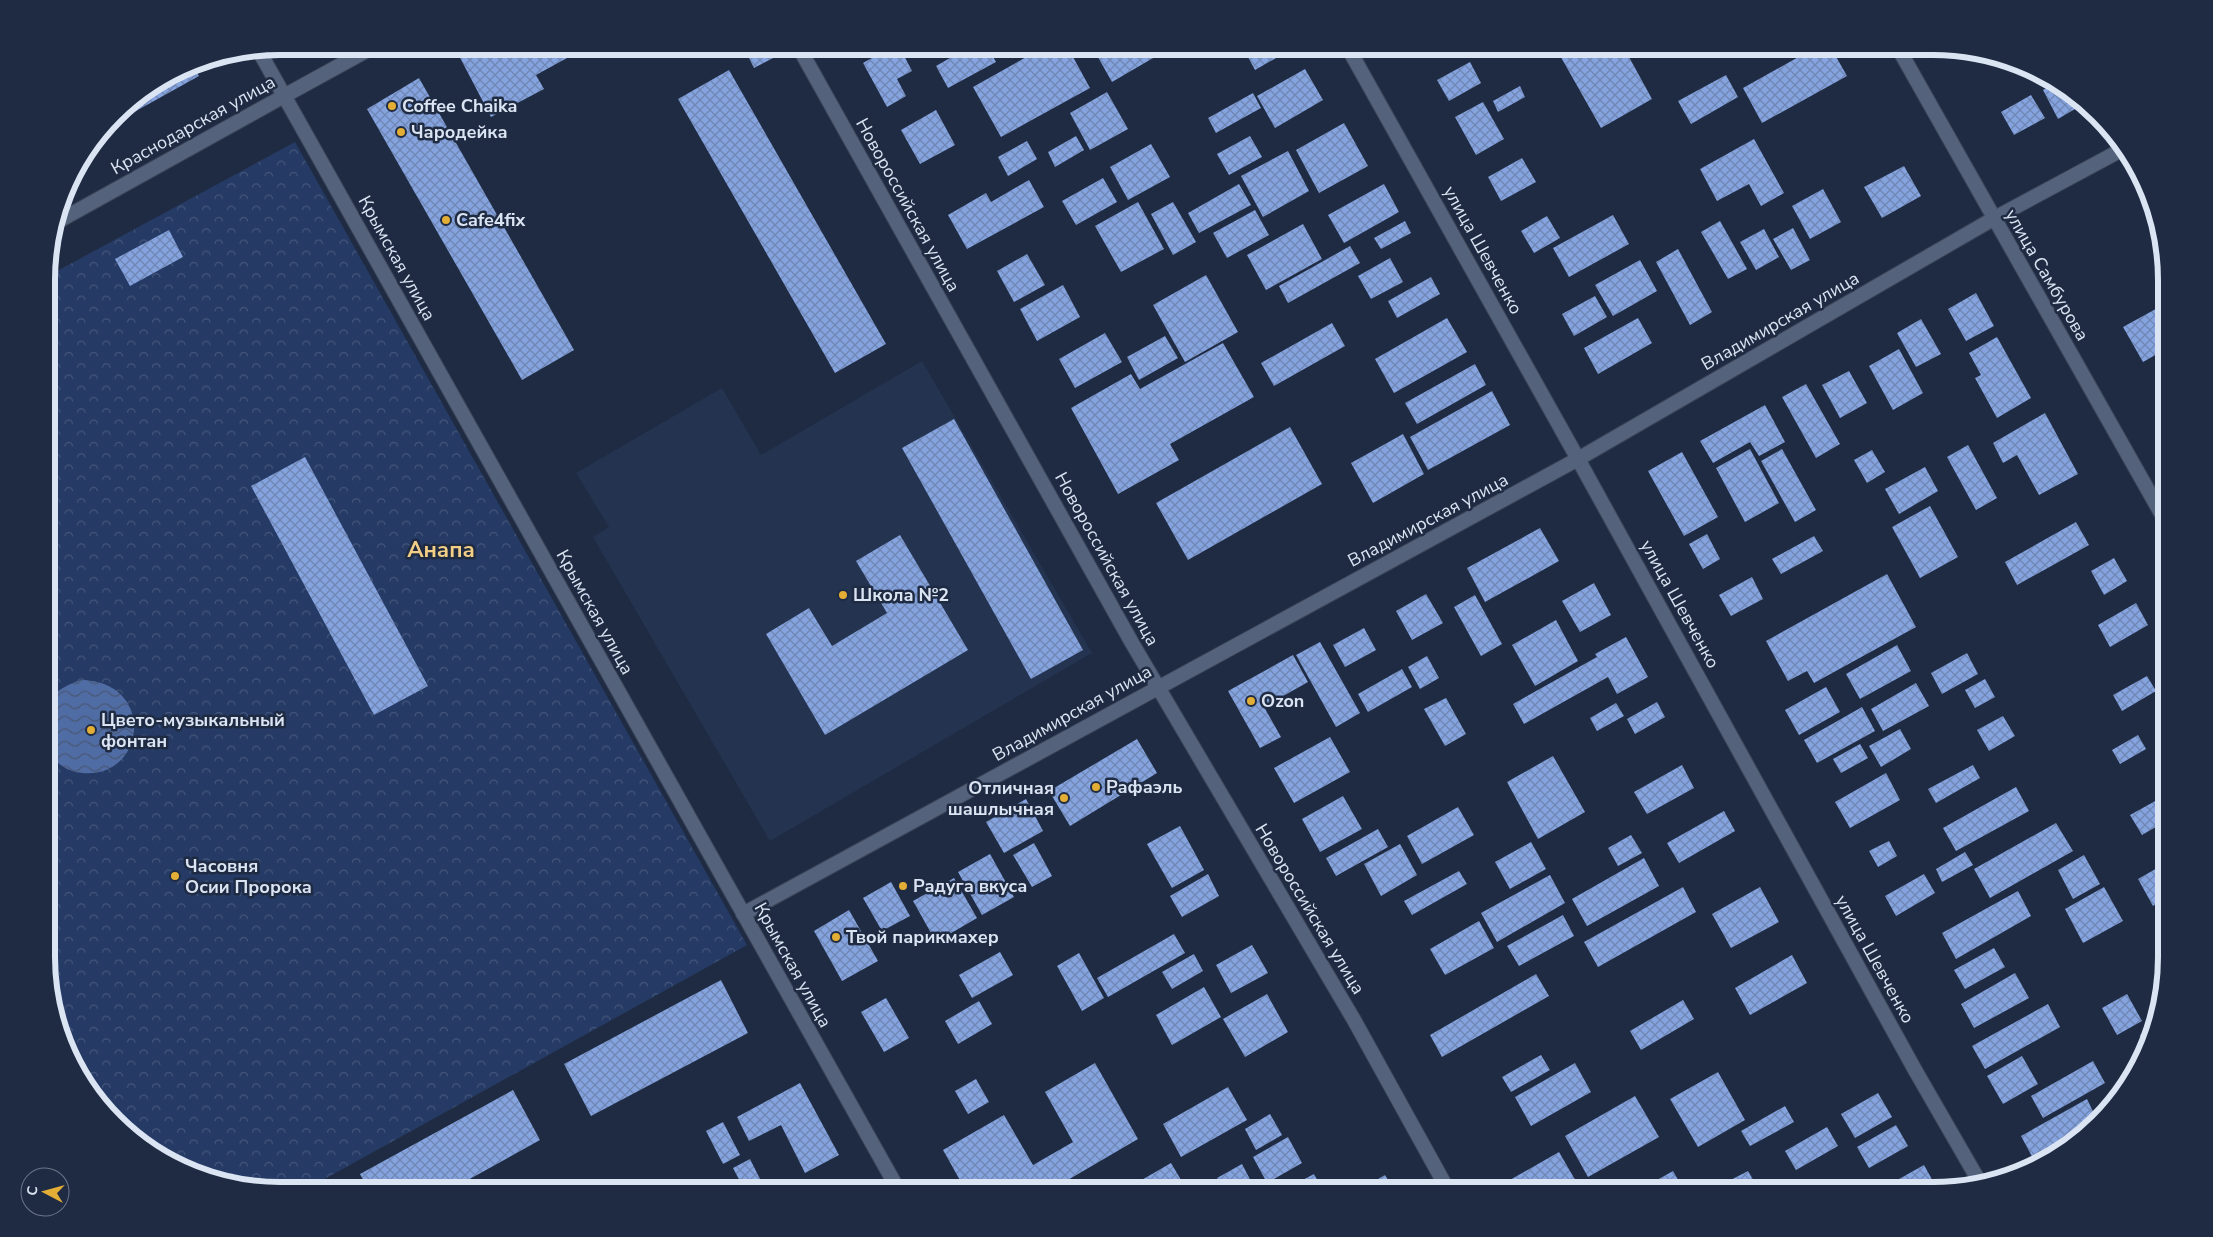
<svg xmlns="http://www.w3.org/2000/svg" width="2213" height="1237" font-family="'Nunito Sans',sans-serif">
<defs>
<pattern id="park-crowns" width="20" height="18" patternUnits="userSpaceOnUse" patternTransform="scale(1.25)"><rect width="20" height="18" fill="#253a64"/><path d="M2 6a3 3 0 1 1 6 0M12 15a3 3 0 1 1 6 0" fill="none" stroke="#44567b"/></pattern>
<pattern id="water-waves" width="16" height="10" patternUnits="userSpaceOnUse" patternTransform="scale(1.25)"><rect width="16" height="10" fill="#506ca4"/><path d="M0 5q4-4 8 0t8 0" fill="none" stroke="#495876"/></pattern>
<pattern id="building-cross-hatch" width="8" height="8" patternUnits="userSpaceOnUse" patternTransform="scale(1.25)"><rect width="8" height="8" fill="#84a3df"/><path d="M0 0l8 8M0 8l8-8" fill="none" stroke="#7086b2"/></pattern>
</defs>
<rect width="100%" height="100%" fill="#1f2b42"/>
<path fill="#243350" d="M922 361 1092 653 770 841 593 537 609 527 576 473 722 388 761 455Z"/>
<path fill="url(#park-crowns)" d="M295 142 747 945 303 1191H280L220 1183 164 1160 86 1086 48 987V276Z"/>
<path fill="url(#water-waves)" d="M81 680C156 681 147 778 83 773 68 772 56 764 48 751 48 713 38 694 81 680Z"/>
<g fill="url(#building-cross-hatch)">
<path d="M463 46H589L536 75 544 89 491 117 456 50Z"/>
<path d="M707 46H724L712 54Z"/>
<path d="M743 46H782L785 52 754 68Z"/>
<path d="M893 46H899L912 71 897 79 906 96 887 107 863 63Z"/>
<path d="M971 46H987L996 62 948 88 936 66Z"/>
<path d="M1046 46H1067L1090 88 1001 137 973 87Z"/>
<path d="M1106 46H1155L1160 54 1112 82 1095 52Z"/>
<path d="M1242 46H1297L1255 70Z"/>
<path d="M1568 46H1623L1652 99 1601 128 1558 52Z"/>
<path d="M1818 46H1830L1847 76 1762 123 1743 88Z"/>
<path d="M1470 62 1481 83 1449 101 1437 80Z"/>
<path d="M191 64 199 76 109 126 126 105Z"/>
<path d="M1305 69 1323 100 1275 128 1257 96Z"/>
<path d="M729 70 886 344 835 373 678 99Z"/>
<path d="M1726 75 1738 97 1691 124 1678 101Z"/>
<path d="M419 78 574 350 522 380 367 109Z"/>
<path d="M2055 83 2065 92 2075 109 2058 119 2043 90Z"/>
<path d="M1520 86 1525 97 1498 112 1493 101Z"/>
<path d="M1107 92 1128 129 1090 150 1070 113Z"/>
<path d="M1253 93 1261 108 1216 133 1208 118Z"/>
<path d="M2031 95 2045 118 2014 135 2001 112Z"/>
<path d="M1483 102 1504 139 1476 155 1455 117Z"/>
<path d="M936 110 955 145 920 164 901 130Z"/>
<path d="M1344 123 1368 166 1319 193 1296 150Z"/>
<path d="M1076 136 1084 150 1055 167 1048 152Z"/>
<path d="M1250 136 1262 157 1229 175 1217 154Z"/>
<path d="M1754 139 1784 193 1761 206 1749 184 1717 201 1700 169Z"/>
<path d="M1027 141 1037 159 1008 176 998 157Z"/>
<path d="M1151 144 1170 177 1128 200 1110 167Z"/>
<path d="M1288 151 1309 191 1263 217 1241 176Z"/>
<path d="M1522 158 1536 182 1501 201 1488 177Z"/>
<path d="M1904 166 1921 196 1882 218 1864 187Z"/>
<path d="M1103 178 1117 202 1076 225 1062 201Z"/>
<path d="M1029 180 1044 207 967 249 948 215 986 193 991 202Z"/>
<path d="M1239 184 1251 205 1199 233 1188 213Z"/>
<path d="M1384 184 1399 212 1344 243 1328 215Z"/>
<path d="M1823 189 1841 222 1810 239 1792 206Z"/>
<path d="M1138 202 1164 249 1121 272 1095 226Z"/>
<path d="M1173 202 1196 242 1173 255 1151 214Z"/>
<path d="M1255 210 1269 235 1227 258 1213 233Z"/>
<path d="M1613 215 1629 244 1569 277 1553 248Z"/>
<path d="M1547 216 1560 238 1534 253 1521 231Z"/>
<path d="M1405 221 1411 233 1381 249 1374 238Z"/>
<path d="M1720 221 1747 269 1728 279 1701 232Z"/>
<path d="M1303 224 1322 259 1266 290 1247 255Z"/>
<path d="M1793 228 1810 260 1791 270 1773 239Z"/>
<path d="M1764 229 1779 257 1756 270 1740 242Z"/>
<path d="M169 230 183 257 130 286 115 259Z"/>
<path d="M1350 246 1360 263 1288 303 1279 286Z"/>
<path d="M1678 249 1712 312 1690 325 1656 262Z"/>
<path d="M1027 254 1045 285 1014 302 997 271Z"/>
<path d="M1390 258 1403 282 1371 299 1358 276Z"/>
<path d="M1640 260 1657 291 1613 316 1595 285Z"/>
<path d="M1206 275 1238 332 1185 362 1153 305Z"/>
<path d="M1431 277 1440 294 1397 318 1388 301Z"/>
<path d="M1063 285 1080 317 1037 341 1020 309Z"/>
<path d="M1976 293 1994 326 1966 341 1948 309Z"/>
<path d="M1595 296 1607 317 1574 336 1562 314Z"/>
<path d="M2163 305 2166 311V349L2143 362 2123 327Z"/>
<path d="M1447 318 1467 352 1394 393 1375 359Z"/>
<path d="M1638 318 1652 343 1598 374 1584 348Z"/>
<path d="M1921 319 1941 354 1916 367 1897 333Z"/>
<path d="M1332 323 1345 346 1274 386 1261 363Z"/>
<path d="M1105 333 1122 362 1075 388 1059 359Z"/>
<path d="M1165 336 1178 358 1139 380 1127 357Z"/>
<path d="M1997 337 2031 398 1997 418 1975 378 1981 375 1969 353Z"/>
<path d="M1223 343 1254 397 1170 444 1179 460 1118 494 1071 408 1131 374 1140 389Z"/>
<path d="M1899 349 1923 393 1893 410 1869 366Z"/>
<path d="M1475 364 1486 385 1417 424 1405 403Z"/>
<path d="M1849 371 1867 403 1840 418 1822 385Z"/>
<path d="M1806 384 1840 444 1816 458 1782 397Z"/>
<path d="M1492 391 1510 425 1428 470 1410 437Z"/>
<path d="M1765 405 1785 442 1759 456 1750 442 1713 463 1700 441Z"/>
<path d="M2045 413 2078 474 2039 495 2017 455 2003 463 1993 443Z"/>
<path d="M954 419 1083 650 1031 679 902 448Z"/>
<path d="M1290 427 1322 484 1188 560 1156 503Z"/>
<path d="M1403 434 1424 474 1373 503 1351 463Z"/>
<path d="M1968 445 1997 498 1976 510 1947 457Z"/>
<path d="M1750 449 1779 503 1745 522 1716 468Z"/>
<path d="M1782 449 1816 510 1795 522 1761 461Z"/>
<path d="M1872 450 1885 472 1867 483 1854 460Z"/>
<path d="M1682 452 1718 517 1684 536 1648 471Z"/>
<path d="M305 457 428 686 374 715 251 486Z"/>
<path d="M1925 467 1938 491 1899 514 1885 489Z"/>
<path d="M1930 506 1958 557 1920 578 1892 527Z"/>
<path d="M2076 522 2089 545 2017 585 2005 562Z"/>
<path d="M1540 528 1559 561 1485 602 1467 568Z"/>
<path d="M1707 534 1720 559 1703 569 1689 544Z"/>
<path d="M900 535 968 650 825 735 766 634 809 608 832 646 887 613 856 561Z"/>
<path d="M1814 536 1823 551 1781 574 1772 559Z"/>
<path d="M2114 558 2127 581 2104 595 2091 571Z"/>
<path d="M1887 574 1916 627 1814 683 1807 671 1788 681 1766 641Z"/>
<path d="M1752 577 1763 599 1731 616 1719 595Z"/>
<path d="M1594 583 1611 615 1580 632 1562 601Z"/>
<path d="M1426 594 1443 623 1412 640 1396 611Z"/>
<path d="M1475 595 1502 644 1481 656 1454 607Z"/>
<path d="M2136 603 2148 625 2110 647 2098 625Z"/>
<path d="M1556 620 1578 661 1535 686 1512 645Z"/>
<path d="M1364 628 1376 650 1345 667 1333 645Z"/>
<path d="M1626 637 1648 677 1617 694 1608 677 1524 724 1513 704 1597 657 1595 654Z"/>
<path d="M1320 642 1360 713 1336 727 1296 655Z"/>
<path d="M1897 645 1911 671 1860 699 1846 674Z"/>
<path d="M1967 653 1978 674 1942 694 1931 673Z"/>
<path d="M1293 655 1308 682 1264 707 1281 737 1260 748 1228 691Z"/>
<path d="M1427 656 1439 678 1420 689 1408 667Z"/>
<path d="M1402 669 1412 687 1368 712 1358 694Z"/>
<path d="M2166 674V699L2155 680Z"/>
<path d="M2147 676 2156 691 2122 711 2113 695Z"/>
<path d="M1985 679 1995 697 1975 708 1965 690Z"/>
<path d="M1916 683 1929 706 1883 731 1871 709Z"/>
<path d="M1826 687 1840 712 1799 735 1785 710Z"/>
<path d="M1446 698 1466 734 1445 746 1424 709Z"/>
<path d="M1657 702 1665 717 1635 734 1627 719Z"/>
<path d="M1616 703 1624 716 1597 731 1590 718Z"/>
<path d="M1862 707 1875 731 1817 763 1804 740Z"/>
<path d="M2003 716 2015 736 1989 751 1977 730Z"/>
<path d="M2166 720V744L2156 725Z"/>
<path d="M1900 729 1911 749 1881 767 1869 746Z"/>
<path d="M2138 735 2146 749 2120 764 2112 750Z"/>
<path d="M1330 737 1350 772 1294 803 1274 768Z"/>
<path d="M1137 739 1157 773 1070 826 1049 791Z"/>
<path d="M1860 744 1868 758 1841 773 1833 759Z"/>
<path d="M1553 756 1585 812 1538 839 1507 782Z"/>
<path d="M1682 765 1694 788 1647 814 1634 792Z"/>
<path d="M1973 765 1980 778 1936 803 1928 789Z"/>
<path d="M1886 773 1900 800 1850 828 1835 802Z"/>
<path d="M2016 787 2029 811 1956 851 1943 828Z"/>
<path d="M2166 795V821L2142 835 2130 815Z"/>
<path d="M1343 796 1362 829 1320 852 1302 819Z"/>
<path d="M1026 799 1043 831 1004 853 986 822Z"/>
<path d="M1458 807 1474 835 1422 864 1407 836Z"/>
<path d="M1724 811 1735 831 1679 863 1667 843Z"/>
<path d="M2056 823 2073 851 1990 898 1974 869Z"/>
<path d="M1180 826 1204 870 1172 888 1147 844Z"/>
<path d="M1378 829 1388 847 1336 876 1326 858Z"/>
<path d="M1631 835 1642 853 1618 866 1608 848Z"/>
<path d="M1889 841 1897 856 1878 867 1869 851Z"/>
<path d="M1531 842 1546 869 1510 889 1495 862Z"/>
<path d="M1034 843 1052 876 1032 887 1013 855Z"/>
<path d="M1400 844 1417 875 1381 896 1364 864Z"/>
<path d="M1965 852 1973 865 1942 882 1936 869Z"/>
<path d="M990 854 1014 897 982 915 958 872Z"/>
<path d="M2084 855 2100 884 2073 899 2058 870Z"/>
<path d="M1644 858 1659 886 1587 926 1572 899Z"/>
<path d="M2166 863V898L2153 906 2138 879Z"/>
<path d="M1459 871 1467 884 1412 915 1404 901Z"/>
<path d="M1208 874 1219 896 1182 917 1170 896Z"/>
<path d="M1924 874 1935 893 1896 916 1885 896Z"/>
<path d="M1550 875 1565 903 1497 942 1481 913Z"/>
<path d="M954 878 977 918 936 942 913 901Z"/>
<path d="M891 882 910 916 882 931 863 898Z"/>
<path d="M1683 887 1696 912 1598 967 1584 942Z"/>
<path d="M1760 887 1779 922 1731 948 1712 914Z"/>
<path d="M2104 887 2123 921 2083 943 2065 909Z"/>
<path d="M2018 891 2031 916 1956 959 1942 933Z"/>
<path d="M849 910 878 961 842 981 814 931Z"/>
<path d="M1563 915 1574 936 1519 966 1507 946Z"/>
<path d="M1479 921 1494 948 1445 975 1430 949Z"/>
<path d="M1174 934 1185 953 1108 997 1097 978Z"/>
<path d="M1252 945 1268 973 1231 993 1216 965Z"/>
<path d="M1994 948 2005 967 1965 989 1954 970Z"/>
<path d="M1000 952 1013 975 972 998 959 975Z"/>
<path d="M1079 953 1104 998 1082 1011 1057 966Z"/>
<path d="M1194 954 1203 971 1172 989 1162 972Z"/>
<path d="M1792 955 1807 983 1750 1015 1735 988Z"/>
<path d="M2015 973 2029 998 1974 1028 1961 1004Z"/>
<path d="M1536 974 1549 996 1442 1057 1430 1035Z"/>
<path d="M721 980 748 1033 591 1116 564 1064Z"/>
<path d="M1204 987 1221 1017 1172 1045 1156 1015Z"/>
<path d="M1267 994 1288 1032 1245 1057 1223 1019Z"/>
<path d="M2127 994 2142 1021 2117 1035 2102 1008Z"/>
<path d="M886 998 909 1038 884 1052 861 1012Z"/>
<path d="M1683 1000 1694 1019 1641 1050 1630 1031Z"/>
<path d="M979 1001 992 1024 958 1044 945 1021Z"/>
<path d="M2048 1004 2060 1027 1985 1069 1972 1046Z"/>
<path d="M2148 1031 2146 1038 2145 1044 2140 1035Z"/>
<path d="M1541 1055 1550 1070 1511 1092 1502 1077Z"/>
<path d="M2022 1056 2038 1084 2003 1104 1987 1076Z"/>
<path d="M2093 1061 2105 1083 2043 1118 2031 1096Z"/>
<path d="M1095 1063 1138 1139 1049 1191H966L943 1150 1004 1115 1033 1165 1073 1142 1045 1092Z"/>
<path d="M1575 1063 1591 1092 1531 1126 1515 1097Z"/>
<path d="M1718 1072 1745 1120 1698 1147 1670 1099Z"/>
<path d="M976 1079 989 1102 968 1114 955 1091Z"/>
<path d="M800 1083 839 1155 805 1173 781 1125 749 1141 737 1117Z"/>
<path d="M1228 1087 1247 1120 1181 1157 1163 1124Z"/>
<path d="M513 1090 540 1140 448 1191H369L360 1174Z"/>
<path d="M1878 1093 1892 1117 1855 1138 1841 1114Z"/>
<path d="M1635 1096 1659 1137 1588 1177 1565 1136Z"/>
<path d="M2087 1099 2098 1122 2078 1138 2035 1162 2021 1136Z"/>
<path d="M1785 1106 1794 1122 1750 1146 1741 1131Z"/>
<path d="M1270 1114 1282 1135 1256 1150 1245 1129Z"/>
<path d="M723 1122 740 1155 723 1164 706 1131Z"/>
<path d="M1896 1125 1908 1146 1869 1168 1857 1147Z"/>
<path d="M1827 1127 1838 1146 1796 1170 1785 1151Z"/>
<path d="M1288 1137 1302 1163 1267 1183 1253 1157Z"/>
<path d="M1559 1152 1577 1183 1564 1190H1506L1503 1184Z"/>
<path d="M750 1159 766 1191H745L733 1168Z"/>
<path d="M1171 1163 1187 1190H1136L1133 1185Z"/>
<path d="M1242 1164 1254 1187 1248 1190H1224L1217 1178Z"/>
<path d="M1924 1165 1934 1183 1921 1190H1894L1890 1184Z"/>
<path d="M1673 1171 1684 1190H1639Z"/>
<path d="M1748 1171 1759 1190H1722L1719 1186Z"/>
<path d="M1314 1174 1322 1189 1284 1190Z"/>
<path d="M1385 1175 1394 1190H1359Z"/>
<path d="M1079 1179 1085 1191H1060Z"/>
</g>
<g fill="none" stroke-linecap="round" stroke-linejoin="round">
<defs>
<g id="minor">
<path d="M798 46 1132 643 1354 1020 1448 1190"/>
<path d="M57 222 284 96"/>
</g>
<g id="tertiary">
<path d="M1347 46 1578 459 1915 1070 1979 1181"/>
<path d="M1897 46 2166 522"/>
<path d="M259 51 899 1191"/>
<path d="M284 96 375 46"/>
<path d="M743 914 1578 459 1993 219 2125 148"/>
</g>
</defs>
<use href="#minor" stroke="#3b4559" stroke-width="16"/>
<use href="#tertiary" stroke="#3b4559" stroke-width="16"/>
<use href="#minor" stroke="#54627c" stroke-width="14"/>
<use href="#tertiary" stroke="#54627c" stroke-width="14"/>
</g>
<g fill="#e3ae35" stroke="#1f2b42" stroke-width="2">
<circle cx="392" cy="106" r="5"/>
<circle cx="401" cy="132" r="5"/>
<circle cx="446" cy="220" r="5"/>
<circle cx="843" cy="595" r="5"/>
<circle cx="1251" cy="701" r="5"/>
<circle cx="91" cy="730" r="5"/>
<circle cx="1096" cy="787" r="5"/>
<circle cx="1064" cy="798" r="5"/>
<circle cx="175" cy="876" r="5"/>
<circle cx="903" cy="886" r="5"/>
<circle cx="836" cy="937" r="5"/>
</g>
<g text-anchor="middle" stroke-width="5" stroke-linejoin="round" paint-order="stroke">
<g font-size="18" font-weight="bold" fill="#dbe4f3" stroke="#1f2b42" text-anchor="start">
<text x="402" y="112">Coffee Chaika</text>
<text x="411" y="138">Чародейка</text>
<text x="456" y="226">Cafe4fix</text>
<text x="853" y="601">Школа №2</text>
<text x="1261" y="707">Ozon</text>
<text x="101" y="726">Цвето-музыкальный<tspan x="101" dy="21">фонтан</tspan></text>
<text x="1106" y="793">Рафаэль</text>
<text x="1054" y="794" text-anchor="end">Отличная<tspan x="1054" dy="21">шашлычная</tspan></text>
<text x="185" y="872">Часовня<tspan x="185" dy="21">Осии Пророка</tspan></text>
<text x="913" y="892">Радуга вкуса</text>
<text x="846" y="943">Твой парикмахер</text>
</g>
<g font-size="18" fill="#dbe4f3" stroke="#1f2b42">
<text transform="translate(193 125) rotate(-29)" y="6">Краснодарская улица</text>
<text transform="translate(908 205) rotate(61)" y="6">Новороссийская улица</text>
<text transform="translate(1483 250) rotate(61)" y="6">улица Шевченко</text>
<text transform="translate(397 258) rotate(61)" y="6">Крымская улица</text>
<text transform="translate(2047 275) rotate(60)" y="6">улица Самбурова</text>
<text transform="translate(1780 321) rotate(-30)" y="6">Владимирская улица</text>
<text transform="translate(1428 520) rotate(-28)" y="6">Владимирская улица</text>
<text transform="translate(1107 559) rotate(61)" y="6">Новороссийская улица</text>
<text transform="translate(1680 604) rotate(61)" y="6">улица Шевченко</text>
<text transform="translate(595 612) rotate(61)" y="6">Крымская улица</text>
<text transform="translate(1072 713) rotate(-29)" y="6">Владимирская улица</text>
<text transform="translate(1310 909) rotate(59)" y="6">Новороссийская улица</text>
<text transform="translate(1875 959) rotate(61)" y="6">улица Шевченко</text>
<text transform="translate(793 965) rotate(61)" y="6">Крымская улица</text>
</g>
<g font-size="22" font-weight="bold" fill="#f3ce86" stroke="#1f2b42">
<text x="441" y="557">Анапа</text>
</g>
</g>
<path d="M0 0H2213V1237H0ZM280 55H1933A225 225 0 0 1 2158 280V957A225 225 0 0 1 1933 1182H280A225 225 0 0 1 55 957V280A225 225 0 0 1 280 55Z" fill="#1f2b42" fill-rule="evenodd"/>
<path fill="none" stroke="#dbe4f3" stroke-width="6" d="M280 55H1933A225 225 0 0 1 2158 280V957A225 225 0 0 1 1933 1182H280A225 225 0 0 1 55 957V280A225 225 0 0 1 280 55Z"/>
<g transform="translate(45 1192) rotate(276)"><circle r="24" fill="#1f2b42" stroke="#6a7589"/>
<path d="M0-4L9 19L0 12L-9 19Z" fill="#e3ae35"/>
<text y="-8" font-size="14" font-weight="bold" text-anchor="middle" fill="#dbe4f3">С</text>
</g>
</svg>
